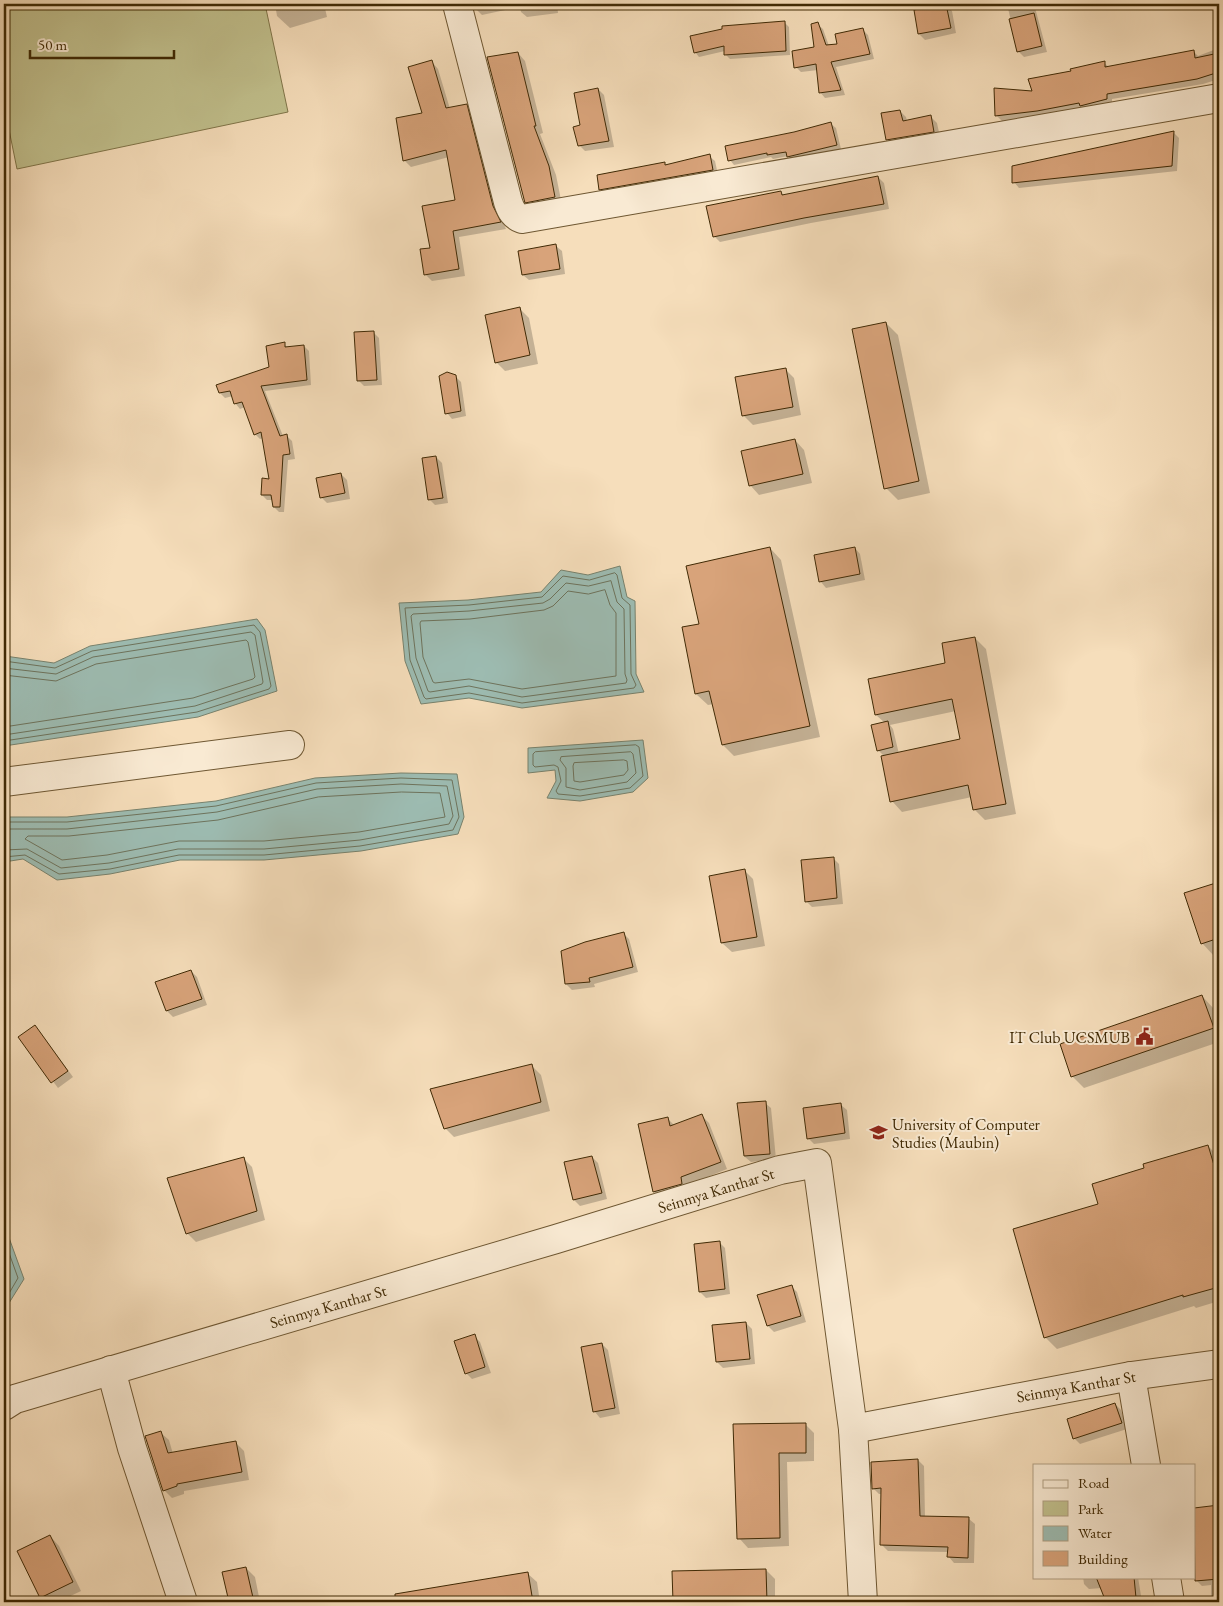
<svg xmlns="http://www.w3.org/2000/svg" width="1223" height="1606" font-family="'EB Garamond',serif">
<rect width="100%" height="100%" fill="#f6debb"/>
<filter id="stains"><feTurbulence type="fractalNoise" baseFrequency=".004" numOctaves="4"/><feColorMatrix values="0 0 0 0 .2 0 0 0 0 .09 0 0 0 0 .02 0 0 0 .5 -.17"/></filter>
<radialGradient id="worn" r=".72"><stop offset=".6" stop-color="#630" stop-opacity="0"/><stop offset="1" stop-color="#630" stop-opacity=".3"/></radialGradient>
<path fill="#c1c08d" stroke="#807549" d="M4 4H265L288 112 17 169 4 105Z"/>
<g fill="#9dbcb2" stroke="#78826d">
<path d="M620 566 627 597 635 601 636 674 644 692 522 708 469 698 421 704 405 661 399 603 468 600 541 592 561 570 588 575Z"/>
<path d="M257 619 265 630 277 691 198 717 4 746 5 656 54 663 90 646Z"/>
<path d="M643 740 648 778 633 792 580 801 547 798 556 781 555 770 528 773V748Z"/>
<path d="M401 773 457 774 464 817 458 834 361 851 264 860H180L110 874 57 880 23 859 4 862V817H67L216 801 315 778Z"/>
<path d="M4 1224 24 1279 4 1311Z"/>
</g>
<g fill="#0003" fill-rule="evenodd">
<path d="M275 4H324L327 17 290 28 277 16Z"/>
<path d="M474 4H557L558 13 527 17 521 12 520 7 482 15 476 9Z"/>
<path d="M1007 4H1034L1047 52 1024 57 1018 51Z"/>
<path d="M1091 4H1105L1096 9Z"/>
<path d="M946 5 952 11 956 33 925 40 919 34Z"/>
<path d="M784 22 789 27 790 55 730 59 725 54V51L699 57 695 52Z"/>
<path d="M817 24 823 29 829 46 838 45 863 30 868 35 874 59 836 67 845 95 825 98 820 92 818 70 801 72 796 67 815 48Z"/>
<path d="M1219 48V79L1203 84 1112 99V104L1043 116 1002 121 996 115 1034 92 1104 63 1109 67 1194 52 1198 56Z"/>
<path d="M518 53 525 61 543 133 540 134 556 175 562 205 534 210 526 202Z"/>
<path d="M432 62 438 69 450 109 466 105 473 112 499 214 506 229 459 237 465 276 432 281 425 274 431 249 457 201 449 157 411 167 404 160 423 114Z"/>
<path d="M598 89 604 95 614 147 585 151 579 145 581 126Z"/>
<path d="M900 111 906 117 907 121 931 117 937 123 940 137 893 145 887 139Z"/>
<path d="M831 124 836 128 841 149 793 161 788 156 773 159 771 157 734 165 730 160 774 138Z"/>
<path d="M1173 132 1179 138 1177 171 1019 188 1014 182Z"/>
<path d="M709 156 715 161 718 175 606 195 600 189 664 164 666 166Z"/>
<path d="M878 177 884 183 889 209 811 223 720 242 714 236 780 192 784 195Z"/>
<path d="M556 246 562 251 565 274 529 280 523 275Z"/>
<path d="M520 309 529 318 538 364 505 371 496 362Z"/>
<path d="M886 323 898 335 930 493 898 500 886 488Z"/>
<path d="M373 332 379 338 382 385 364 386 358 380Z"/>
<path d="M284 344 288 348 304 346 309 351 311 385 265 391 283 436H287L292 441 295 459 288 460 284 512H279L274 507 273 500H267L262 495 270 480 264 438 260 439 255 434 245 407 240 409 235 403 233 396 225 398 220 393 271 368Z"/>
<path d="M785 369 794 378 801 415 753 425 744 416Z"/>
<path d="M455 376 461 382 466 416 452 419 447 413Z"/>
<path d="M795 440 804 450 812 483 759 495 750 485Z"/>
<path d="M436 457 442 463 448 503 435 505 430 500Z"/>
<path d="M341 474 347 480 350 499 327 503 321 497Z"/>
<path d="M770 548 781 560 820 737 734 756 723 745 714 704 708 705 696 694 700 625Z"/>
<path d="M855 548 860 554 865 580 826 588 821 582 816 556Z"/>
<path d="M975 638 986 649 1016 814 985 820 974 809 972 797 902 812 892 801 885 757 878 750 885 723 876 715 947 664ZM956 711 961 740 899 754 893 729 890 725Z"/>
<path d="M833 858 839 864 843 904 812 907 806 901Z"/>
<path d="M744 870 753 879 765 946 732 952 722 943 710 877Z"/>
<path d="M1219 883V954L1214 956 1202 943 1186 894Z"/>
<path d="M623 933 629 939 638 972 594 984 595 987 572 990 566 984Z"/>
<path d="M191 971 197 977 207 1005 173 1017 167 1011 157 983Z"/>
<path d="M1202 996 1214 1009 1219 1024V1042L1084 1088 1072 1076Z"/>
<path d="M40 1032 73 1077 58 1088 20 1037Z"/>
<path d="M532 1066 541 1075 550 1111 454 1137 445 1128Z"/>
<path d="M765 1103 771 1108 776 1159 751 1162 745 1157 739 1104Z"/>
<path d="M841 1105 847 1110 850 1139 814 1144 808 1138Z"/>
<path d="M701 1115 709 1123 727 1169 688 1185 661 1199 654 1192 668 1119 675 1126Z"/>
<path d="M1208 1146 1219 1157V1301L1196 1308 1194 1306 1057 1349 1045 1337 1100 1205Z"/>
<path d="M592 1157 598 1163 607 1199 580 1206 574 1200 565 1163Z"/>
<path d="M243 1158 252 1167 265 1220 196 1242 187 1233Z"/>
<path d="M719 1242 725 1248 730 1294 706 1298 700 1292Z"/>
<path d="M791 1286 797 1292 806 1322 774 1332 768 1326Z"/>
<path d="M746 1323 752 1329 755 1364 723 1368 717 1362Z"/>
<path d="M474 1336 480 1342 491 1373 472 1379 466 1373Z"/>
<path d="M602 1344 608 1350 620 1414 600 1418 595 1412 583 1348Z"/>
<path d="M1115 1404 1121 1410 1127 1429 1080 1444 1074 1438Z"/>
<path d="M805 1424 814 1433V1461L787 1462 789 1546 748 1548 739 1538 737 1456Z"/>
<path d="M161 1433 169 1440 173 1454 236 1443 244 1451 249 1480 184 1491V1494L172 1498 164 1490Z"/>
<path d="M918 1460 924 1466 925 1517 969 1519 975 1524 974 1563H954L949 1557V1552L888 1551 882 1545V1494H879L873 1488Z"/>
<path d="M1219 1506V1602H1211V1585L1202 1586 1196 1580 1194 1509Z"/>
<path d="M50 1536 59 1546 81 1591 58 1602H46L41 1597Z"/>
<path d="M246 1568 255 1577 260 1602H231L224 1573Z"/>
<path d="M766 1570 775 1579V1602H674V1572Z"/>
<path d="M527 1573 537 1582 540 1602H419L417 1591Z"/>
<path d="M1083 1577H1138L1142 1602H1108L1102 1588 1089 1589 1084 1584Z"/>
</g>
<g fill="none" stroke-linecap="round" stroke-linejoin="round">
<g stroke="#6e735c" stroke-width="1">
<path d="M615 573 617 575 622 598 630 605 631 674 636 685 634 688 522 703 469 693 426 699 424 697 410 660 405 608 469 605 542 597 563 576 589 580Z"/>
<path d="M611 581 617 602 624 609 625 674 627 680 626 683 522 697 469 686 430 692 428 691 416 658 411 616 413 614 469 611 543 603 550 599 566 583 588 586Z"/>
<path d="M605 590 610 605 616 613V676L522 689 469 679 435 683 433 682 423 657 420 623 421 621 470 619 544 610 553 606 568 591 588 594Z"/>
<path d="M4 661 55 668 92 651 254 625 260 632 271 686 269 689 197 712 4 741"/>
<path d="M4 668 56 674 93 657 251 632 255 635 263 682 262 684 195 706 4 735"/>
<path d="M4 675 56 681 96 664 246 640 248 642 255 677 253 679 193 698 4 727"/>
<path d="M636 745 639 747 643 776 630 788 580 796 558 794 556 791 561 781 558 767 554 765 535 767 533 765V754L535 752Z"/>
<path d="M631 752 633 754 636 773 627 782 580 790 566 787V768L560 760 561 757Z"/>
<path d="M624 760 627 761 628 770 624 775 580 782 574 781 573 766 574 763Z"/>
<path d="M402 792 440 793 445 817 359 832 264 841H179L107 855 62 860 25 839 28 836H69L218 820 318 797Z"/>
<path d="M4 822H67L216 806 316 783 401 778 452 780 459 817 453 830 360 846 264 855H179L110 869 59 874 25 855 4 857"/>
<path d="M4 829H67L217 812 317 789 401 784 447 786 453 816 449 824 360 840 264 849H178L109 863 61 868 27 849 4 850"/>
<path d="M4 1239 18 1278 4 1302"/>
</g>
</g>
<g fill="#d8a37a" stroke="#402a05">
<path d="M946 4 951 28 918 34 914 10Z"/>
<path d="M1034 13 1042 46 1017 52 1009 19Z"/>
<path d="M785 21 786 51 724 55V46L694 53 690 36 722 29V26Z"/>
<path d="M818 22 826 45 837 44 835 34 863 28 870 54 831 62 841 90 819 93 816 64 794 68 792 51 814 47 811 24Z"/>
<path d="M1194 50 1195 58 1219 53V72L1197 79 1107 94V99L1080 106 1079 103 1037 111 995 116 994 88 1032 91 1028 79 1071 71 1070 69 1105 61V67Z"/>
<path d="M518 52 536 126H534L549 166 555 197 525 203 487 57Z"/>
<path d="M432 60 446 108 467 104 493 206 501 222 453 231 459 269 424 275 420 249 430 248 422 206 455 200 446 150 403 161 396 118 422 113 408 67Z"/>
<path d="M598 88 609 141 578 146 573 127 580 125 574 93Z"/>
<path d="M900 110 903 121 931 115 934 132 886 140 881 113Z"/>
<path d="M831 122 837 145 787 157 786 152 767 155V153L728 161 725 146 794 132Z"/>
<path d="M1174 131 1172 166 1012 183V166Z"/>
<path d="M710 154 713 170 599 190 597 175 665 162V165Z"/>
<path d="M878 176 884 204 804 218 713 237 706 206 781 191 782 195Z"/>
<path d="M556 244 560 269 522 275 518 251Z"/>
<path d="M520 307 530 355 495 363 485 315Z"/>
<path d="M886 322 919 481 884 489 852 329Z"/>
<path d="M374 331 377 380 357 381 354 332Z"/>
<path d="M285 342V347L304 345 307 380 261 386 280 436 287 434 290 454 283 455 280 507H273L271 495H261L262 478 269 479 261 432 254 435 242 402 234 404 230 391 219 393 216 385 269 367 266 346Z"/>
<path d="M786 368 793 407 742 416 735 377Z"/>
<path d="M447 372 456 375 461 411 445 414 439 376Z"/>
<path d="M795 439 803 474 749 486 741 451Z"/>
<path d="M436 456 443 498 428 500 422 458Z"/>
<path d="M341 473 345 493 320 498 316 478Z"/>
<path d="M770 547 810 726 722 745 709 691 695 694 682 627 699 624 686 566Z"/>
<path d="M855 547 860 574 819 582 814 555Z"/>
<path d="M975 637 1006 804 973 810 968 785 890 802 881 756 960 739 952 699 875 715 868 679 945 663 942 643Z"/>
<path d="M888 721 893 747 877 751 871 725Z"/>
<path d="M834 857 837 898 805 902 801 860Z"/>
<path d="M745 869 757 937 721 943 709 876Z"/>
<path d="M1219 882V938L1201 944 1184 893Z"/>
<path d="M624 932 633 967 589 978 590 982 565 984 561 951 585 942Z"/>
<path d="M191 970 202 999 166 1011 155 982Z"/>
<path d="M1202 995 1214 1028 1071 1077 1060 1044Z"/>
<path d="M35 1025 68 1071 51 1083 18 1037Z"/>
<path d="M532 1064 541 1102 444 1129 430 1089Z"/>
<path d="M766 1101 770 1154 744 1156 737 1103Z"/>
<path d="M841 1103 845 1133 807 1139 803 1108Z"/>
<path d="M702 1114 721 1162 681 1177 682 1184 653 1192 638 1124 668 1117 670 1126Z"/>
<path d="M1208 1145 1219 1182V1287L1183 1297V1295L1044 1338 1013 1229 1098 1204 1092 1184 1144 1168 1143 1164Z"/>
<path d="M592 1156 602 1193 573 1200 564 1162Z"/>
<path d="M244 1157 257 1211 186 1234 167 1178Z"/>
<path d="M720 1241 725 1289 699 1292 694 1244Z"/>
<path d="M792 1285 801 1316 767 1326 757 1295Z"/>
<path d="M746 1322 750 1359 716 1362 712 1325Z"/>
<path d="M475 1334 485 1367 465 1374 454 1341Z"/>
<path d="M602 1343 615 1408 593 1412 581 1347Z"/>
<path d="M1115 1403 1122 1423 1073 1439 1067 1419Z"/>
<path d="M806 1423V1453H779L780 1538 737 1539 733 1424Z"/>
<path d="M161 1431 168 1453 236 1441 242 1472 177 1484V1486L163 1491 145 1436Z"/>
<path d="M918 1459 920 1516 969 1517 968 1558 947 1557 948 1547 880 1545 881 1488 872 1489 871 1462Z"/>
<path d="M1219 1505V1579L1195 1581 1194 1508Z"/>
<path d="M50 1535 73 1582 40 1598 17 1551Z"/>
<path d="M246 1567 254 1602H229L222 1572Z"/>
<path d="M766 1569 767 1602H673L672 1571Z"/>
<path d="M528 1572 533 1602H395V1594Z"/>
<path d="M1096 1577H1134L1136 1598 1125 1602H1106Z"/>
</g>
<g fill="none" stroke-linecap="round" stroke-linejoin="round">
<defs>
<g id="minor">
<path d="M457 4 508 202C511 211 514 216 522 219L1219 98"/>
<path d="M4 782 290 745"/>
<path d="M111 1370 132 1448 183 1602"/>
<path d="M1131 1376 1146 1465"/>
<path d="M4 1406 15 1399 556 1239 780 1170 817 1163 853 1429 1131 1376 1219 1364"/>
<path d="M853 1429 863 1602"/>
<path d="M1166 1577 1170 1602"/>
</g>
</defs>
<use href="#minor" stroke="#6e5732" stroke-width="30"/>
<use href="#minor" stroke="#f9ead3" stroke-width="28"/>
</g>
<defs>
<symbol id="civic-bare" viewBox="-9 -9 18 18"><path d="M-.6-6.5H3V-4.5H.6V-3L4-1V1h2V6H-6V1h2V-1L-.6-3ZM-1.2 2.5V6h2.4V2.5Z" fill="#8f2418" stroke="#f9ead3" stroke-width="2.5" paint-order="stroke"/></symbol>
<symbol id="university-bare" viewBox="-9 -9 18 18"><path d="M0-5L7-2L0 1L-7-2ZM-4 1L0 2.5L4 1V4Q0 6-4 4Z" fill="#8f2418" stroke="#f9ead3" stroke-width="2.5" paint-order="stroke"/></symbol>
</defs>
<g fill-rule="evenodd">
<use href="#civic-bare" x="1132" y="1024" width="25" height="25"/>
<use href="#university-bare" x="866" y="1120" width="25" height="25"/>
</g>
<g text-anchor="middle" stroke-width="4" stroke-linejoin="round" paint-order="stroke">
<g font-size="16" fill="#402a05" stroke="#f9ead3" text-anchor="end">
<text x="1130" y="1043">IT Club UCSMUB</text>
<text x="892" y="1130" text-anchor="start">University of Computer<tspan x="892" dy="18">Studies (Maubin)</tspan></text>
</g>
<g font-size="16" fill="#402a05" stroke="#f9ead3">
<text transform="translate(716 1190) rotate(-17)" y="6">Seinmya Kanthar St</text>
<text transform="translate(328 1306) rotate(-16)" y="6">Seinmya Kanthar St</text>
<text transform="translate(1076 1386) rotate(-10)" y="6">Seinmya Kanthar St</text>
</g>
</g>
<rect width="1223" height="1606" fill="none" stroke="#f6debb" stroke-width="20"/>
<rect x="5" y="5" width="1213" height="1596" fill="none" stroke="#402a05" stroke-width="2.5"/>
<rect x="10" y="10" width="1203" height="1586" fill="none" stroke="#402a05"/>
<rect x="1033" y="1464" width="162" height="115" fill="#f9ead3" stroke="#af9d81"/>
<rect x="1043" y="1480" width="25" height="8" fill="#f9ead3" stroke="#af9d81"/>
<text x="1078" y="1488" font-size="15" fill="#402a05">Road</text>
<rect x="1043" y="1501" width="25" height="15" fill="#c1c08d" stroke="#af9d81"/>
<text x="1078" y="1514" font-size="15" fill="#402a05">Park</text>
<rect x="1043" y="1526" width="25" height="15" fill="#9dbcb2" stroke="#af9d81"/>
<text x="1078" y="1538" font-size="15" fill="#402a05">Water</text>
<rect x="1043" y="1551" width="25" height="15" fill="#d8a37a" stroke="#af9d81"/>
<text x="1078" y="1564" font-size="15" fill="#402a05">Building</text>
<path d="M30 50v8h144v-8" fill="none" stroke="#402a05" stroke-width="2.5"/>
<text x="38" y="50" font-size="15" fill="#402a05" stroke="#f9ead3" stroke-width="4" paint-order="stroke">50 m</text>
<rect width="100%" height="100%" filter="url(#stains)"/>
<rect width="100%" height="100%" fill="url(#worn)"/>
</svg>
